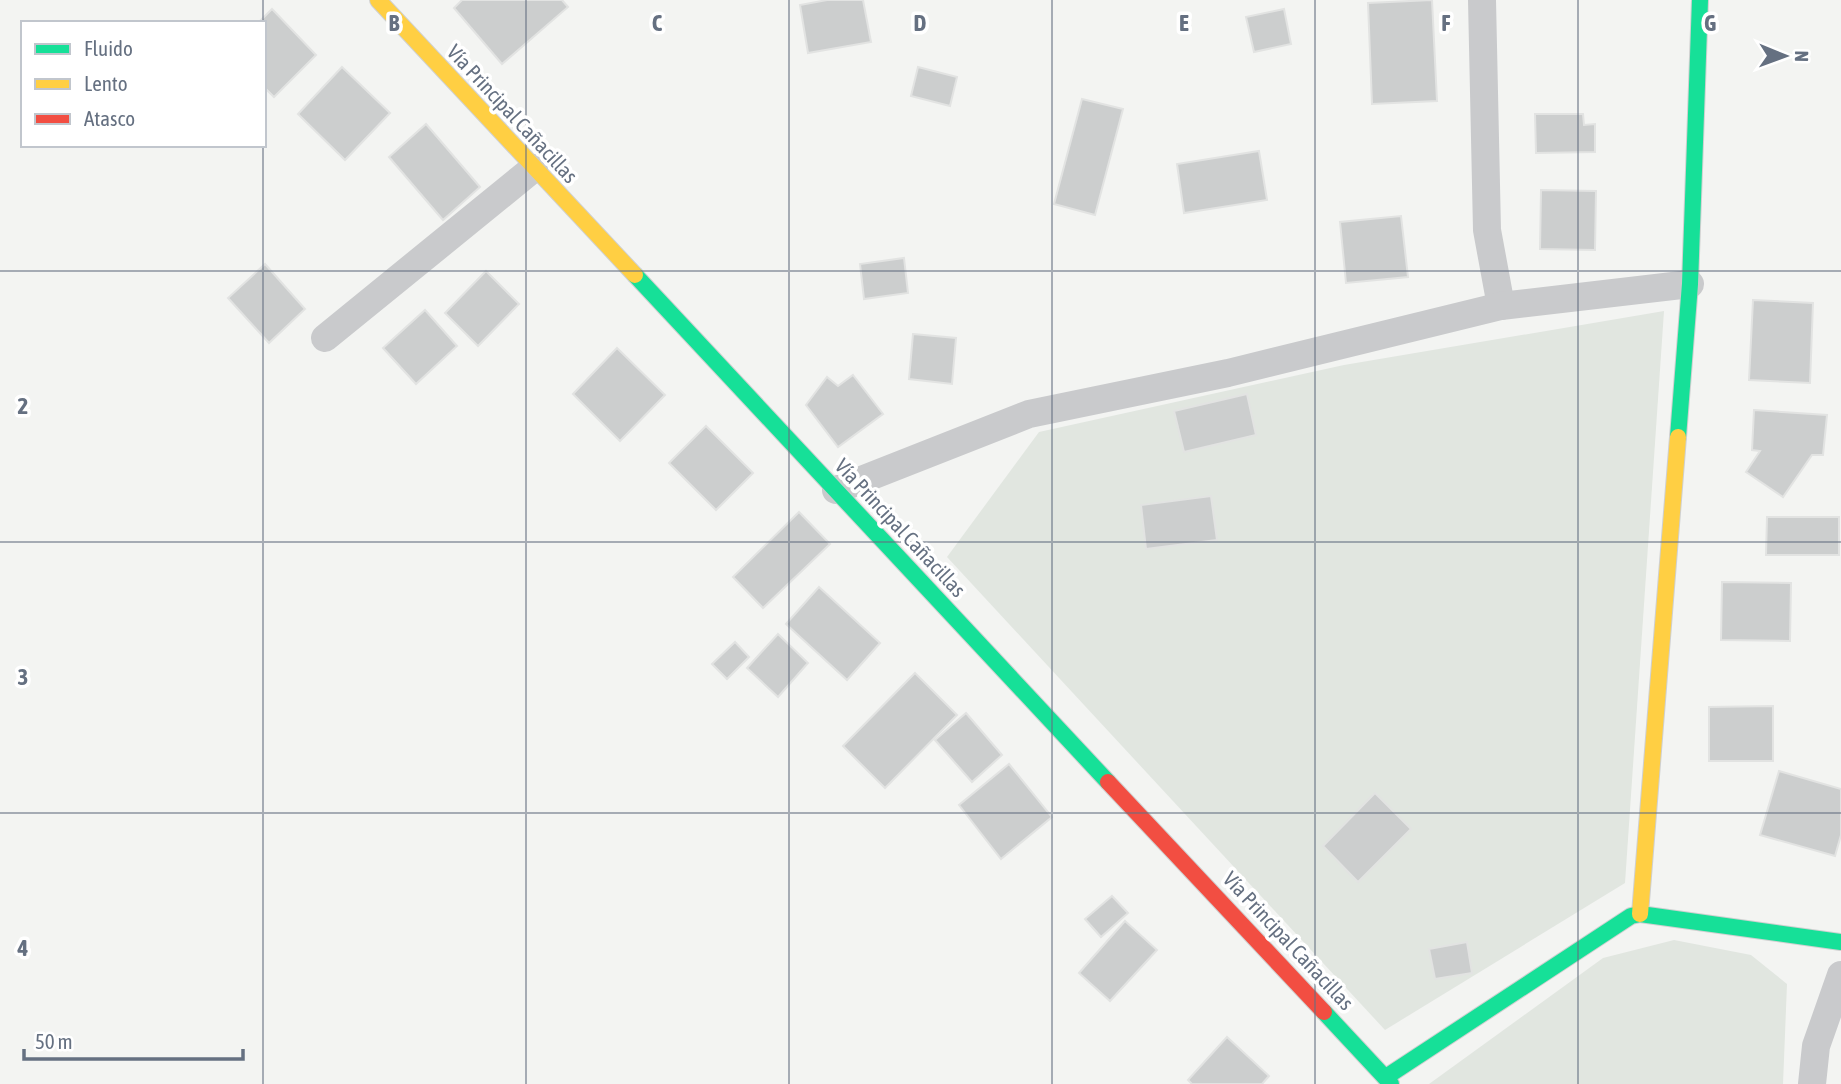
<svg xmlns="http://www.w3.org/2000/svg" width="1841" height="1084" font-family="'Asap Condensed',sans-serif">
<rect width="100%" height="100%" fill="#f3f4f2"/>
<g fill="#e1e6e0">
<path d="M1664 311 1625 883 1385 1030 947 557 1039 432 1344 365Z"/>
<path d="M1674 940 1751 955 1787 984 1783 1084H1429L1603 958Z"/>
</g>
<g fill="#cccece" stroke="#e2e3e2" stroke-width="2">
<path d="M462 0H562L568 7 502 64 454 8Z"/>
<path d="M827 0H863L871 42 808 53 800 5Z"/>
<path d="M1432 0 1437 101 1372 104 1368 3Z"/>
<path d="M272 9 316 55 274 97 264 87V23H258Z"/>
<path d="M1284 9 1291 44 1254 52 1246 17Z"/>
<path d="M342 67 390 113 345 160 298 114Z"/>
<path d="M918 67 957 77 950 106 911 96Z"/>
<path d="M1082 99 1123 109 1095 215 1054 204Z"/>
<path d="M1535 114H1583L1584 125 1595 124V152L1536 153Z"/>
<path d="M426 124 480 187 443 220 389 157Z"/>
<path d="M1259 151 1267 200 1184 213 1177 164Z"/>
<path d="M1541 190 1596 191 1595 250 1540 249Z"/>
<path d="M1401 216 1408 277 1346 283 1340 222Z"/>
<path d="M904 258 908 293 864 299 860 264Z"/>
<path d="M265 264 305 309 269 343 228 298Z"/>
<path d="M486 271 519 304 478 346 445 313Z"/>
<path d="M1753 300 1813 303 1810 383 1749 380Z"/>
<path d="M425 310 457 346 416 384 383 348Z"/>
<path d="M913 334 956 338 952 384 909 379Z"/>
<path d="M617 348 665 395 620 441 573 394Z"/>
<path d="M853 375 883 414 838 447 806 405 827 377 838 386Z"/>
<path d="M1247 394 1256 435 1184 452 1174 411Z"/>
<path d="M1754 410 1827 415 1823 455H1812L1783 497 1746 472 1760 451 1752 450Z"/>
<path d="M706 426 753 473 716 510 669 463Z"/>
<path d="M1211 496 1217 540 1146 549 1141 505Z"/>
<path d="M799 512 830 544 763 608 733 577Z"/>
<path d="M1767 517H1839V555H1766Z"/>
<path d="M1722 582 1791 583 1790 641 1721 640Z"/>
<path d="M819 587 880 643 847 680 786 624Z"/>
<path d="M778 634 808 663 778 697 747 668Z"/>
<path d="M735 642 749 657 727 679 712 664Z"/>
<path d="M915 673 957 715 885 788 843 746Z"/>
<path d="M1773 706V761H1709V707Z"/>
<path d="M966 713 1002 755 972 782 935 740Z"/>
<path d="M1009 764 1052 817 1001 859 959 805Z"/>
<path d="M1779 771 1841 789V835L1835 856 1760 835Z"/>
<path d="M1375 793 1411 829 1358 882 1323 846Z"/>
<path d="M1112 896 1128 913 1101 937 1085 919Z"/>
<path d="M1125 921 1157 950 1110 1001 1079 973Z"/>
<path d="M1467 942 1472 973 1435 979 1429 949Z"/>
<path d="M1227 1037 1269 1076 1262 1084H1192L1188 1080Z"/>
</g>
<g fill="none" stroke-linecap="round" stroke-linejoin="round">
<defs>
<g id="fast">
<path d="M635 275 1108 782"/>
<path d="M1678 437 1690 284 1700 0"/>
<path d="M1324 1012 1391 1084"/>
<path d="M1386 1077 1631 916 1640 914 1841 942"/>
</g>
<g id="slow">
<path d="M378 0 635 275"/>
<path d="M1640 914 1678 437"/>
</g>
<path id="jam" d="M1108 782 1324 1012"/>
</defs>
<use href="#fast" stroke="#cfd0d0" stroke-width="18"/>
<use href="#slow" stroke="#cfd0d0" stroke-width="18"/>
<use href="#jam" stroke="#cfd0d0" stroke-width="18"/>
<g stroke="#c9cacc" stroke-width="28">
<path d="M1482 0 1487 230 1501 306"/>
<path d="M325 338 534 168"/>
<path d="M836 490 1029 414 1228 373 1501 306 1690 284"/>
<path d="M1812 1084 1816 1046 1841 975"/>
</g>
<use href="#fast" stroke="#16e098" stroke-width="16"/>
<use href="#slow" stroke="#ffcf43" stroke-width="16"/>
<use href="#jam" stroke="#f24e42" stroke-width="16"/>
</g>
<path fill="none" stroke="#657081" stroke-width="2" stroke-opacity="0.55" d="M263 0V23M526 0V1084M789 0V1084M1052 0V1084M1315 0V1084M1578 0V1084M263 145V1084M0 271H1841M0 542H1841M0 813H1841"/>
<g text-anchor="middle" stroke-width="7" stroke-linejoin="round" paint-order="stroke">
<g font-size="21" fill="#657081" stroke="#fff">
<text transform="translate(512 114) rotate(47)" y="7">Vía Principal Cañacillas</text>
<text transform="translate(900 528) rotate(47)" y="7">Vía Principal Cañacillas</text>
<text transform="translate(1288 941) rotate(47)" y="7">Vía Principal Cañacillas</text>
</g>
</g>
<g font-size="23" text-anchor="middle" font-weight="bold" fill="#657081" stroke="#fff" stroke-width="7" stroke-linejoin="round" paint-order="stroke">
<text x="394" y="31">B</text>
<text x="657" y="31">C</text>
<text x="920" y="31">D</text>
<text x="1184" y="31">E</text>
<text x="1446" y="31">F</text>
<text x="1710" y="31">G</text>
<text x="23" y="414">2</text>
<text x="23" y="685">3</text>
<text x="23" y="956">4</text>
</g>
<rect x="21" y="21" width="245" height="126" fill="#ffffff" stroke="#c1c6cd" stroke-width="2"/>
<rect x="35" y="44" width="35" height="10" fill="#16e098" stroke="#c1c6cd" stroke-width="2"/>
<text x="84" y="56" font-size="21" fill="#657081">Fluido</text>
<rect x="35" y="79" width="35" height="10" fill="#ffcf43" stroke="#c1c6cd" stroke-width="2"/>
<text x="84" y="91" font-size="21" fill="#657081">Lento</text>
<rect x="35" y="114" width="35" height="10" fill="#f24e42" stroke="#c1c6cd" stroke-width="2"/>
<text x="84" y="126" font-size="21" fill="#657081">Atasco</text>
<g transform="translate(1785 56) rotate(91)" stroke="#ffffff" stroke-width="5" paint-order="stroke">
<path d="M0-5L12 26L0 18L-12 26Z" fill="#657081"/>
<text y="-10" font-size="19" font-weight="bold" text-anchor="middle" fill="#657081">N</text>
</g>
<path d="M24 1049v10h219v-10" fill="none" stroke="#657081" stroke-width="3.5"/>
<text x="35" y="1049" font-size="21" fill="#657081" stroke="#ffffff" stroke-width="5" paint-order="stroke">50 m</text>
</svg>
